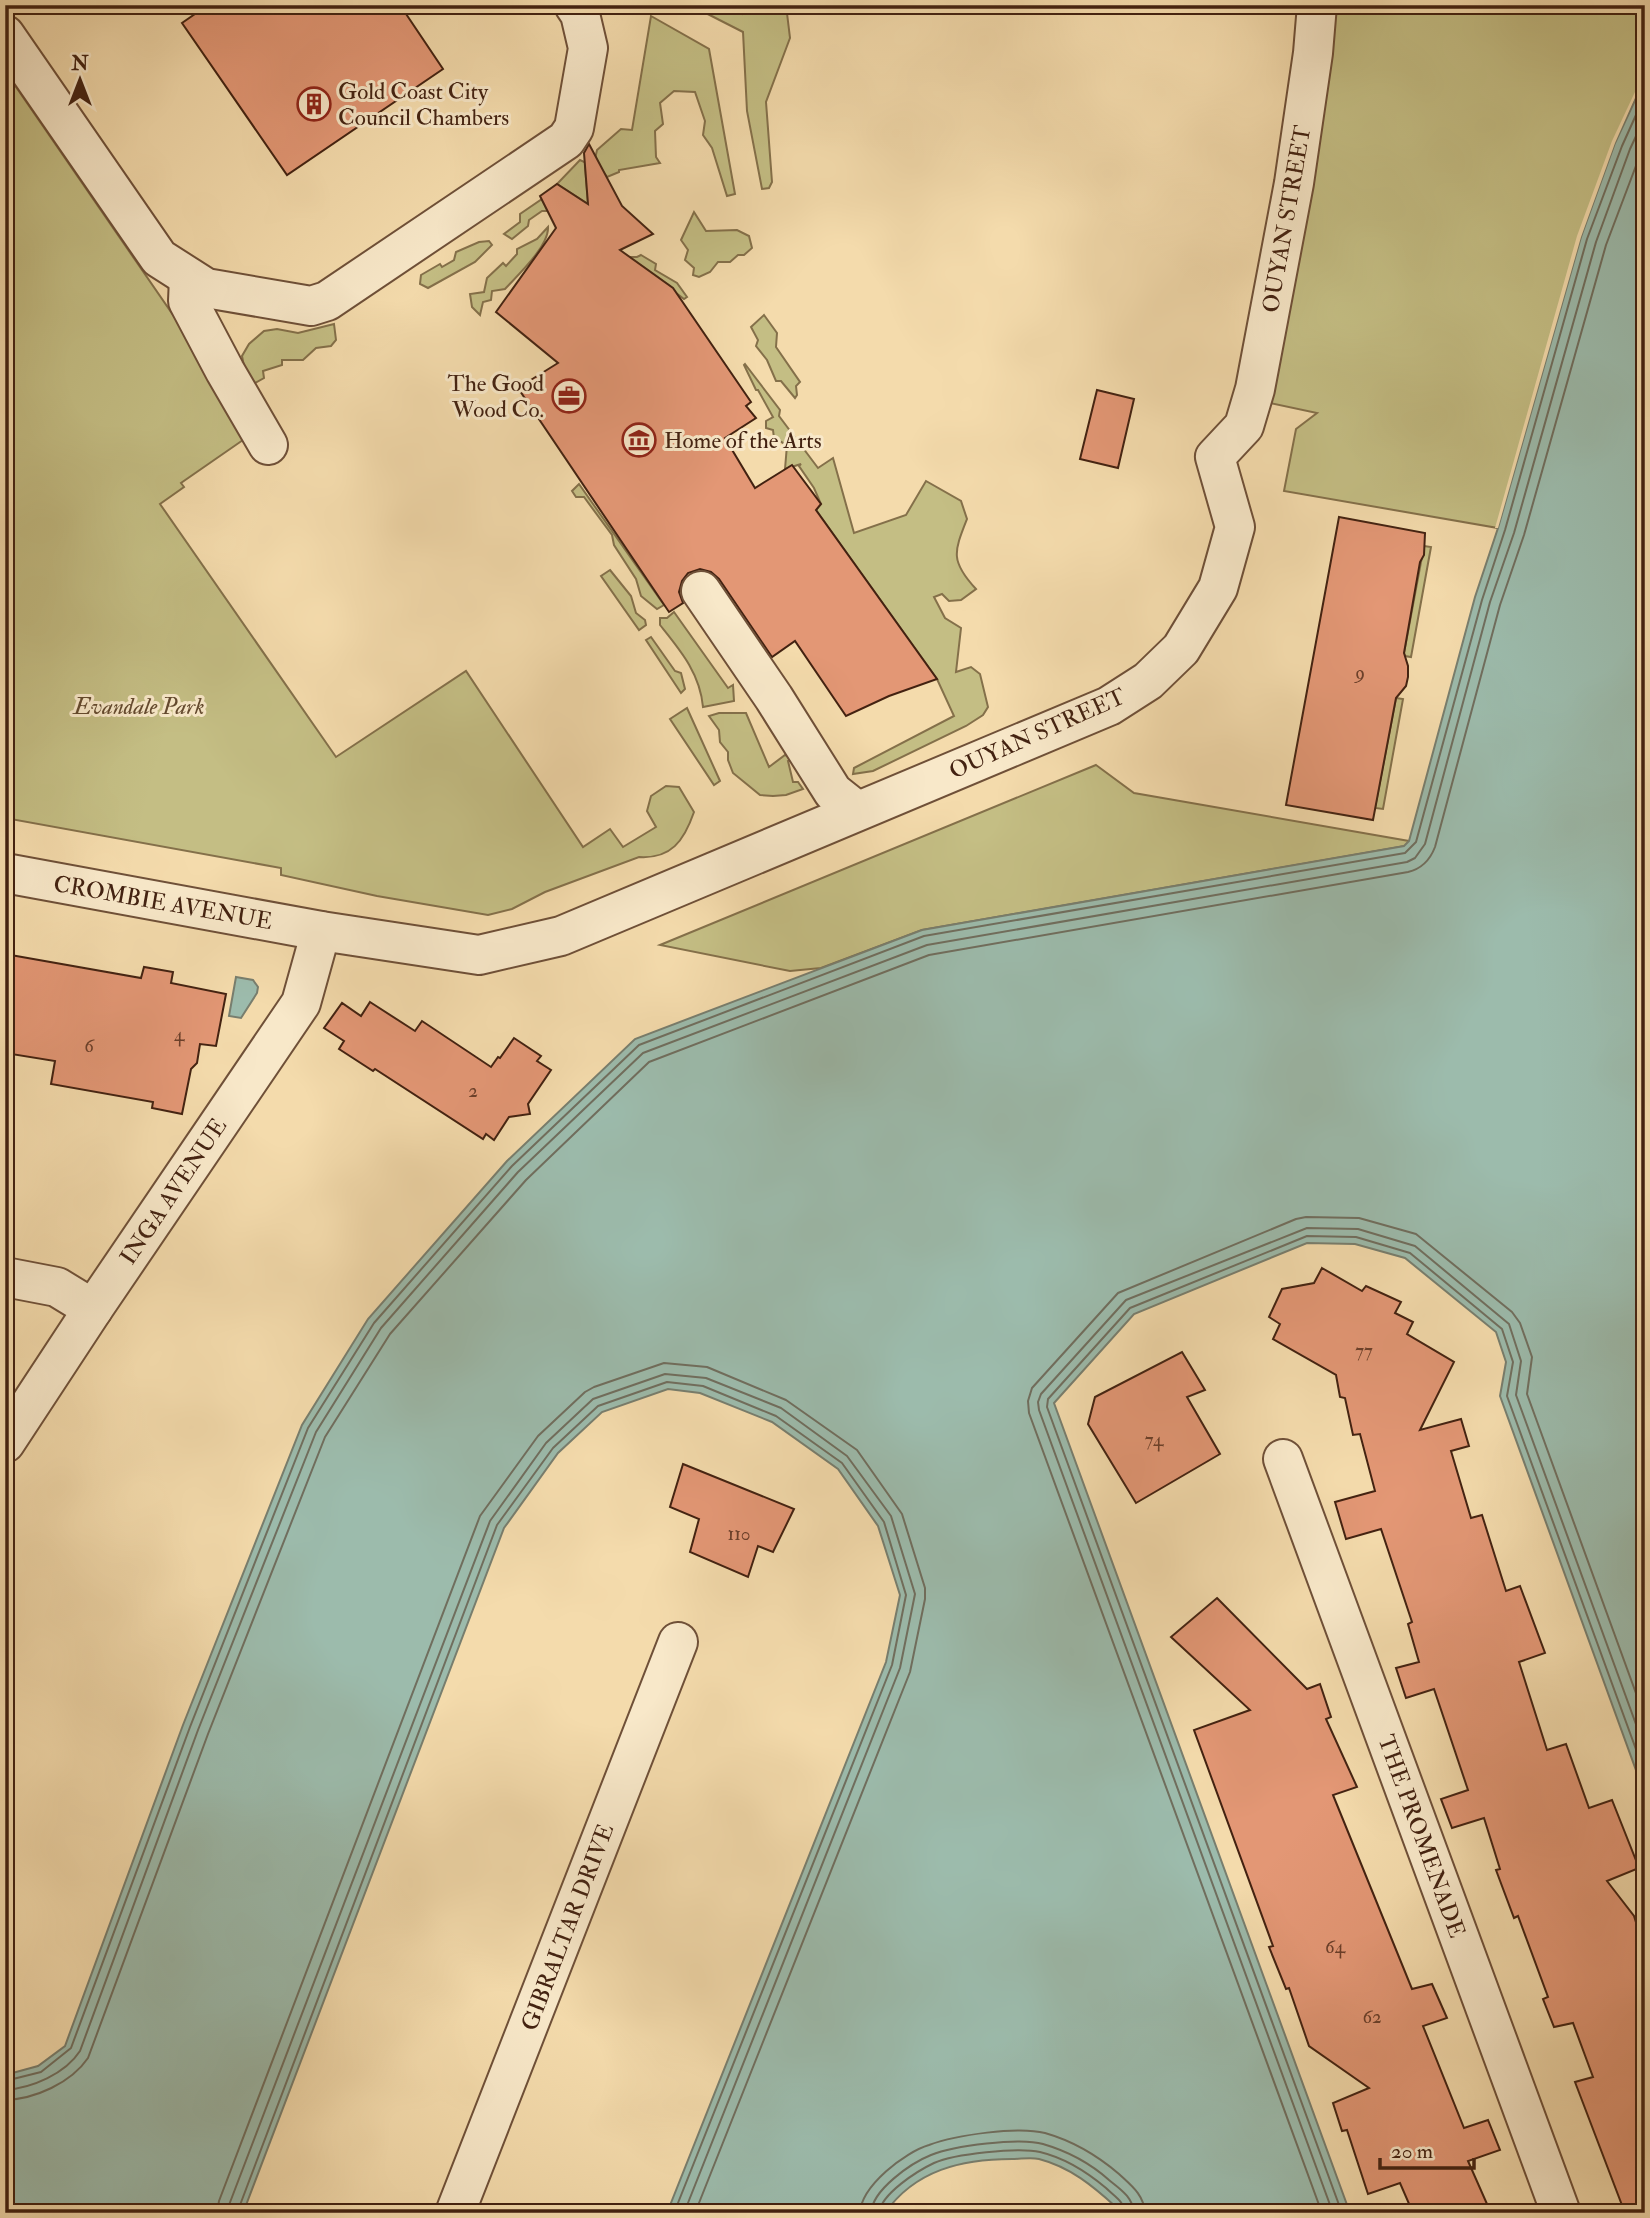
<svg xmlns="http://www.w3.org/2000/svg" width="1650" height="2218" font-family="'IM FELL Double Pica',serif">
<rect width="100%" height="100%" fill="#f4dbac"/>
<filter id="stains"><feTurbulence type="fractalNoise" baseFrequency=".00286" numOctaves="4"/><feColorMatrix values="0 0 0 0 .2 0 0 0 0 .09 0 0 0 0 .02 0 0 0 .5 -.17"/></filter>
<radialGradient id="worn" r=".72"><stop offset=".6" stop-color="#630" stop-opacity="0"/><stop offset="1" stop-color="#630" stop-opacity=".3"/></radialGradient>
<g fill="#c4be84" stroke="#84704a" stroke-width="2">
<path d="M690 5H735L743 14 763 5H786L790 38 766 102 772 182 769 188 762 189 747 111 743 32Z"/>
<path d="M1305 5H1645V79L1615 143 1498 528 1284 491 1296 429 1317 413 1242 397Z"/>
<path d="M651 16 709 49 735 194 727 196 712 148 703 135 705 121 695 92 674 91 660 103 663 124 655 131 656 157 660 163 619 170V172L607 177 597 163 585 166 588 204 557 184 580 160 584 162 595 159 597 150 621 129 632 130Z"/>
<path d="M5 71 202 357 243 440 181 483 184 487 160 504 336 757 466 671 583 847 610 829 623 847 656 827 647 811 651 796 666 786 679 787 694 812C684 841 671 859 639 857L545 892 512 909 488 915 377 896 281 875V868L5 818Z"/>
<path d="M542 199 548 211H542L529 220 528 226 512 239 504 234 520 222V214Z"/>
<path d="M694 212 706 231 737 230 749 236 752 248 744 255H738L730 262H718L710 272 699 277 693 275 694 268 685 260 688 250 681 240Z"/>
<path d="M548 227C549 246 518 275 505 289L492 291 491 300 483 302 480 315 472 307 470 294 484 292 487 278 503 263 506 266 517 254V249L537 239Z"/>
<path d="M489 241 492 245 475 262 428 288 420 284 421 275 440 264 442 267 454 260 456 252 479 242Z"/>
<path d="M641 255 656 264 655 270 677 283 687 297 684 299 629 257H637Z"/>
<path d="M764 315 777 333 776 347 800 382 796 386 797 395 795 398 781 381H776L767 360 756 346 758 340 751 327Z"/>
<path d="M334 324 336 340 331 346 316 348 303 360H282V365L263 371 264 378 248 387 242 356 249 344 264 331 277 329 298 333Z"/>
<path d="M745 364 780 410 779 416 818 468 833 458 854 533 906 515 926 481 961 501 967 519C954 552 950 561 976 589L961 600 949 601 942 594 934 597 945 618 961 628 956 672 971 667 980 674 988 707 983 715 966 726 873 771 853 774 854 768 954 716 937 679 816 510 821 504 814 488 799 466 801 464 785 469 787 445 774 438 773 430 766 428V421L773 417 758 390H756L744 365Z"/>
<path d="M579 484 664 605 657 609 641 596 636 579 614 545 612 535 584 497H576L572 491Z"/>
<path d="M1424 546 1431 547 1411 657 1405 656 1404 653Z"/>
<path d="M610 570 631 596 636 613 645 620 646 625 639 630 601 576Z"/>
<path d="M674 612 728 688 733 685 734 701 703 707C700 673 680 650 660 625V618H667Z"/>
<path d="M651 637 675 671 681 673 685 689 681 693 646 640Z"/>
<path d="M1396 698 1403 699 1383 809 1375 808Z"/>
<path d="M687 708 720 781 714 785 670 719Z"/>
<path d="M719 713H746L769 767 785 755 794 760 788 761 793 782H798L803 789 786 795 773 796 760 795 749 786 733 773 728 760V752L720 742 719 730 709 716Z"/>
<path d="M1096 765 1134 793 1409 841 1405 846 922 930 821 968 790 971 660 945Z"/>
</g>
<g fill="#9cbbac" stroke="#787e6e" stroke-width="2">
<path d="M1645 79V1795L1500 1396 1506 1362 1496 1332 1405 1258 1355 1244 1307 1243 1134 1314 1054 1403 1350 2213H1120L1116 2207C1093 2186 1070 2167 1039 2159 1031 2157 1021 2159 1012 2159 962 2159 915 2170 885 2213H667L886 1662 900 1595 878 1526 838 1469 772 1422 700 1393 668 1389 602 1412 558 1453 504 1528 243 2213H5V2075L38 2066 65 2046 183 1725 302 1425 368 1319 507 1161 635 1039 922 930 1404 846 1409 841 1475 597 1498 528 1581 237 1615 143Z"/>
<path d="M236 977 253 980 258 987 257 993 241 1018 229 1016Z"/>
</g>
<path fill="#f4dbac" d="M1645 75 1615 143 1581 237 1498 528H1495L1577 236 1612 141 1642 77Z"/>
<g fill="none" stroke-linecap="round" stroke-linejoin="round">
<g stroke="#706e5e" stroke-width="2">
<path d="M5 2081 41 2072 71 2048 190 1727 308 1428 374 1323 512 1166 639 1045 924 936 1405 853 1416 842 1482 600 1505 530 1587 239 1622 146 1645 95"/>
<path d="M5 2090C32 2088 65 2074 80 2051L198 1730 316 1432 381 1328 518 1172 643 1053 927 945 1407 862 1415 858 1425 844 1490 602 1514 533 1596 242 1630 149 1645 117"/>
<path d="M5 2100C35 2099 71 2083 88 2058L208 1734 325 1437 390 1334 526 1180 649 1062 929 955 1408 872C1421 869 1430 860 1435 847L1500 605 1524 535 1606 245 1645 142"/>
<path d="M217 2213 219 2201 480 1516 538 1436 585 1392 594 1387 664 1363 707 1367 786 1400 857 1450 902 1514 925 1588V1599L910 1672 695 2213"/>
<path d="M228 2213 229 2205 490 1521 546 1443 593 1399 665 1374 706 1378 781 1408 847 1456 891 1516 915 1594 900 1668 684 2213"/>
<path d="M237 2213 497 1525 553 1448 598 1406 667 1382 703 1386 776 1416 842 1463 884 1522 906 1595 892 1665 674 2213"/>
<path d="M860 2213C861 2186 905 2152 929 2145 956 2135 1018 2126 1045 2133 1073 2141 1098 2156 1119 2174 1132 2186 1144 2195 1145 2213"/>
<path d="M871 2213C872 2190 911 2163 931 2155 953 2146 1020 2137 1043 2144 1067 2151 1090 2163 1109 2180 1120 2189 1133 2197 1134 2213"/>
<path d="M879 2213C881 2194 917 2171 934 2163 954 2154 1018 2147 1040 2152 1065 2158 1087 2172 1106 2188 1114 2196 1124 2201 1125 2213"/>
<path d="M1322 2213 1029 1413 1028 1401 1032 1388 1118 1293 1296 1219 1306 1217 1359 1218 1416 1234 1512 1312 1520 1323 1532 1357 1527 1394 1645 1718"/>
<path d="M1333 2213 1039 1410 1038 1402 1041 1394 1126 1300 1307 1228 1358 1229 1415 1246 1509 1324 1521 1361 1516 1395 1645 1749"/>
<path d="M1342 2213 1047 1407 1048 1399 1130 1308 1307 1236 1356 1237 1410 1253 1502 1329 1513 1362 1507 1396 1645 1774"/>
</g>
</g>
<g fill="#e39775" stroke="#432211" stroke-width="2">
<path d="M208 5H400L443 69 287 175 182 23Z"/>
<path d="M589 144 622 206 653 234 620 250 673 288 751 402 746 406 756 418 725 438 755 488 792 465 821 504 816 510 937 679 889 696 846 716 795 641 772 657 719 579 711 572 700 569 688 573 682 581 679 592 683 603 669 612 518 388 558 363 496 312 556 228 540 196 557 184 588 204 584 153Z"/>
<path d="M1097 390 1134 399 1118 468 1080 459Z"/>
<path d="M1339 517 1425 533 1424 555 1420 562 1404 653 1408 666V677L1406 686 1396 698 1373 820 1286 805Z"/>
<path d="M5 954 141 978 144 967 173 972 171 983 226 994 216 1046 200 1044 197 1063 191 1069 182 1114 152 1108 153 1102 51 1084 55 1061 5 1053Z"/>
<path d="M370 1002 415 1031 422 1021 491 1067 498 1057 500 1058 514 1038 541 1056 537 1061 551 1070 528 1104 530 1114 509 1117 494 1140 486 1134 483 1139 375 1069 373 1071 339 1049 344 1041 324 1028 342 1003 361 1016Z"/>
<path d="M1322 1268 1362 1291 1366 1286 1401 1302 1395 1313 1413 1322 1407 1334 1454 1362 1420 1430 1461 1419 1469 1446 1451 1451 1471 1518 1482 1515 1506 1591 1520 1586 1545 1653 1519 1662 1547 1750 1566 1744 1589 1808 1612 1800 1639 1868 1607 1881 1634 1916 1645 1951V2213H1625L1575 2082 1593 2077 1573 2023 1554 2027 1543 1999 1548 1997 1518 1916 1514 1918 1496 1870 1500 1869 1484 1818 1452 1828 1441 1799 1468 1790 1434 1689 1406 1698 1396 1668 1419 1662 1408 1624 1412 1622 1381 1529 1346 1539 1335 1502 1375 1491 1360 1434 1353 1435 1345 1398 1340 1397 1336 1375 1273 1339 1280 1324 1269 1317 1282 1289 1314 1283Z"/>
<path d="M1182 1352 1205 1390 1187 1397 1220 1454 1136 1503 1088 1424 1095 1397Z"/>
<path d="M683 1464 794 1509 773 1552 758 1546 748 1577 690 1552 699 1519 670 1507Z"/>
<path d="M1217 1598 1307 1689 1320 1684 1331 1717 1326 1719 1357 1787 1333 1795 1412 1989 1432 1984 1447 2018 1423 2026 1464 2128 1488 2120 1500 2150 1468 2161 1491 2213H1413L1400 2183 1368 2194 1347 2130 1342 2131 1333 2103 1369 2088 1309 2046 1289 1988 1286 1989 1269 1947 1273 1946 1194 1730 1250 1710 1171 1637Z"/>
</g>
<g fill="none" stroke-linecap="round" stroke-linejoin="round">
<defs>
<g id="minor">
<path d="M5 35 159 258 206 288 311 306 327 301 566 140 574 128 588 48 580 14 574 5"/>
<path d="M189 278 188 301 225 371 268 445"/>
<path d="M701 591 774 698 833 792 857 811"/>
<path d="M5 873 321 931 479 955 561 936 1109 706 1148 681 1181 649 1218 588 1235 527 1215 457 1244 426 1255 389 1294 183 1313 53 1317 5"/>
<path d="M5 1277 57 1287 93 1309"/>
<path d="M5 1443 93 1309 301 1003 321 931"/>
<path d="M1283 1459 1561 2213"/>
<path d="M455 2213 678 1642"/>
</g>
</defs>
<use href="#minor" stroke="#6f5038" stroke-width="42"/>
<use href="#minor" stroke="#f8e8c9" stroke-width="38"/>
</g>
<defs>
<symbol id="building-ring" viewBox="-11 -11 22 22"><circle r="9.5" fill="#f8e8c9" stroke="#8f2418" stroke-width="1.5"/><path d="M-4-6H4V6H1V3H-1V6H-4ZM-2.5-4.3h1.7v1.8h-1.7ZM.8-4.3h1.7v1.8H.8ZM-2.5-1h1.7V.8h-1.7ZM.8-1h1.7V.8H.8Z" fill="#8f2418"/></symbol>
<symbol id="office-ring" viewBox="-11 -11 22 22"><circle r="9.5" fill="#f8e8c9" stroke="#8f2418" stroke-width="1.5"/><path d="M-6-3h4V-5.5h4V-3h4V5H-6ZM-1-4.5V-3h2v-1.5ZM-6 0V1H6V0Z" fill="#8f2418"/></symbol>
<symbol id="museum-ring" viewBox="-11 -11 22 22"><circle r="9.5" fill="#f8e8c9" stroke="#8f2418" stroke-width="1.5"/><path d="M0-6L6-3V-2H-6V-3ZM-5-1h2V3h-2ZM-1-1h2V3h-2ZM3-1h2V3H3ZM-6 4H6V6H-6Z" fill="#8f2418"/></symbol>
</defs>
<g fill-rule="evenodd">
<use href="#building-ring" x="295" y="85" width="38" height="38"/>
<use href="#office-ring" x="550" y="377" width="38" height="38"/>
<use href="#museum-ring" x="620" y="421" width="38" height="38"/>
</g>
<g text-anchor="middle" stroke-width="6" stroke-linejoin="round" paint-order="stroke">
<g font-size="19" fill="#6b3f2a">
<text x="1360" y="679">9</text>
<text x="179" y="1041">4</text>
<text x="89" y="1052">6</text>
<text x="473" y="1097">2</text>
<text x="1364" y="1357">77</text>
<text x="1154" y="1446">74</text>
<text x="739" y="1540">110</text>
<text x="1335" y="1953">64</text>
<text x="1372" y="2023">62</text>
</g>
<g font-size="23" fill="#432211" stroke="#f8e8c9" text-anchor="start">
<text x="338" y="99">Gold Coast City<tspan x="338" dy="26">Council Chambers</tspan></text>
<text x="544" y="391" text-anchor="end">The Good<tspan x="544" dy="26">Wood Co.</tspan></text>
<text x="664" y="448">Home of the Arts</text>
</g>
<g font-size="23" fill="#432211" stroke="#f8e8c9">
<text transform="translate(1286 219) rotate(-80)" y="8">OUYAN STREET</text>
<text transform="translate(1037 733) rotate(-24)" y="8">OUYAN STREET</text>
<text transform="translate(163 902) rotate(10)" y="8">CROMBIE AVENUE</text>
<text transform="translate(173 1191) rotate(-56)" y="8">INGA AVENUE</text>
<text transform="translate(1422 1836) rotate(70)" y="8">THE PROMENADE</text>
<text transform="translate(567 1927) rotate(-69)" y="8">GIBRALTAR DRIVE</text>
</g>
<g font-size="23" font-style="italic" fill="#63492e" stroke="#f8e8c9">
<text x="139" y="714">Evandale Park</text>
</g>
</g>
<rect width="1650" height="2218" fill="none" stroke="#f4dbac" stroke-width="28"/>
<rect x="7" y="7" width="1636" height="2204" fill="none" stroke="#432211" stroke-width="3.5"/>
<rect x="14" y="14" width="1622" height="2190" fill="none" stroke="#432211" stroke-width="2"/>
<g transform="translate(80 80)" stroke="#f8e8c9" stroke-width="5" paint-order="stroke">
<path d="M0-5L12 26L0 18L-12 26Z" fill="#432211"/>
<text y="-10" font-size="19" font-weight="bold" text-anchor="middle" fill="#432211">N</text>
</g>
<path d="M1380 2158v10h94v-10" fill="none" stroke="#432211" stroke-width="3.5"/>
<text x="1391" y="2158" font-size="21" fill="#432211" stroke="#f8e8c9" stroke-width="5" paint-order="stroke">20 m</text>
<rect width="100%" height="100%" filter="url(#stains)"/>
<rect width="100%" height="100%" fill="url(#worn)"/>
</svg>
